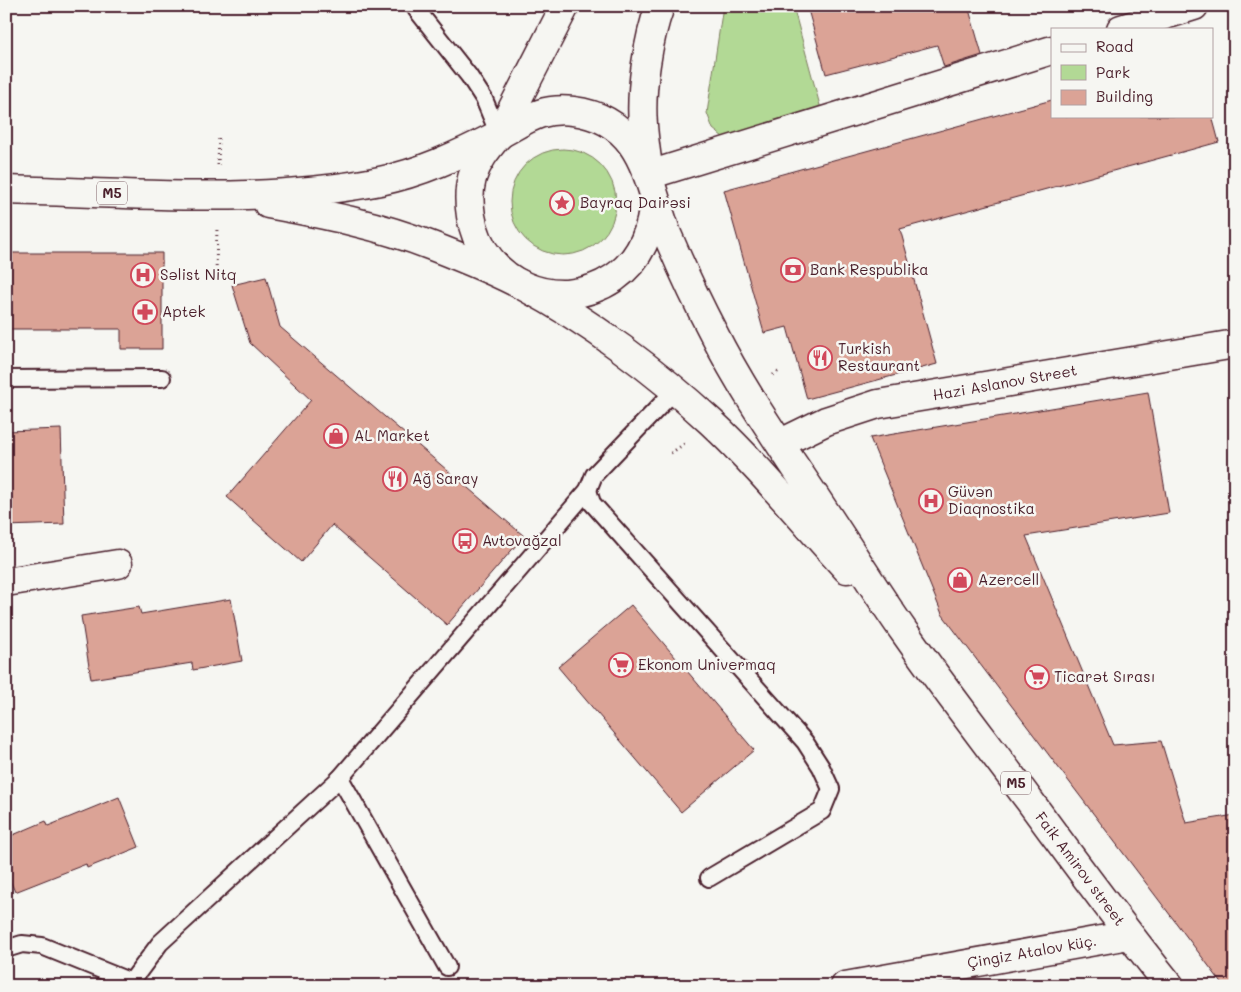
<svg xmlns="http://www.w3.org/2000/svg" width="1241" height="992" font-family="Mali,sans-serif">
<rect width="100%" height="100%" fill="#f6f6f2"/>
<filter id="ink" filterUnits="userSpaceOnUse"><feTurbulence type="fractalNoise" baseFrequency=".02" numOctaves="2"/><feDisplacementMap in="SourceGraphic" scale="10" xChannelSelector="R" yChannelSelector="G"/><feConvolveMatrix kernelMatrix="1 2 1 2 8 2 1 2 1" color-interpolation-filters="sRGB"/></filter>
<g filter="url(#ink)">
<g fill="#b2d995" stroke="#7e7c60">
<path d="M723 6H793L822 113 723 137 713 129 707 113Z"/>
<circle cx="563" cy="202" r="53"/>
</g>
<g fill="#dba396" stroke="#4a1f2b">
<path d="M807 6H968L982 55 944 67 937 45 826 74Z"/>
<path d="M1052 100V116H1212L1219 142 900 229 937 364 807 399 787 327 764 333 724 190Z"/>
<path d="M6 253H162V349H121V329H6Z"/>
<path d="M266 277 280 327 524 536 447 625 332 525 301 562 227 497 311 400 250 343 232 285Z"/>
<path d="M1148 392 1169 513 1026 536 1113 745 1161 741 1186 823 1235 815V986H1224L942 614 870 438Z"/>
<path d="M61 429 64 524 6 526V431Z"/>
<path d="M231 599 242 661 193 670 192 663 91 679 81 616 139 607 141 614Z"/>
<path d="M631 605 754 750 681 812 558 667Z"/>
<path d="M119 797 139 847 87 868 86 864 15 892 6 871V838L46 821 48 826Z"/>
</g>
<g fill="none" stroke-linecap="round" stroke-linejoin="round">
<defs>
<g id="service">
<path d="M416 9 469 76 484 99 499 135"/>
<path d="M6 379 162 378"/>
<path d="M588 490 592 503 805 742 821 767 831 789 822 811 709 878"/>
<path d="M340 778 447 967"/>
<path d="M6 949 22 944 42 946 131 982"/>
<path d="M131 986V982L160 943 340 778 588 490 594 475 675 390"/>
</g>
<g id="minor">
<path d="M1121 29 1194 6"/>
<path d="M649 175 1052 50"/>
<path d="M781 443 826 421 878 404 1235 344"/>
<path d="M6 582 118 564"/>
<path d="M845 986 1129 935"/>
</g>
<g id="secondary">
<path d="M499 135 565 6"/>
<path d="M649 175C647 158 644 141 643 125 640 90 648 39 660 6"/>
</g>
<g id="trunk">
<path d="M498 136C487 149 477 161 472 178 469 189 469 204 471 216 482 283 557 316 614 278 640 260 652 231 654 199"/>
<path d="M6 190C130 193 258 205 380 181 420 173 459 155 496 136 524 122 538 107 573 111 644 120 647 181 667 234 681 267 696 300 713 332 745 396 788 455 827 515 853 554 878 595 905 633 945 690 988 745 1029 800 1075 863 1121 925 1170 986"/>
<path d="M268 204C323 214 379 225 432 246 463 258 496 271 525 287 589 321 658 373 711 422 759 467 802 520 847 569"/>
</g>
</defs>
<use href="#service" stroke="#4a1f2b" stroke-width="20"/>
<use href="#minor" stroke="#4a1f2b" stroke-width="31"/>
<use href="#secondary" stroke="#4a1f2b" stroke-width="31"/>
<use href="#trunk" stroke="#4a1f2b" stroke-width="31"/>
<g stroke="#4a1f2b" stroke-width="3" stroke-dasharray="1 4" stroke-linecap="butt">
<path d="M218 165 219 135"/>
<path d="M216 276 217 226"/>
<path d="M773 375 779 371"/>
<path d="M671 453 687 442"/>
</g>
<use href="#service" stroke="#f6f6f2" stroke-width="16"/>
<use href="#minor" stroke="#f6f6f2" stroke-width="28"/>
<use href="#secondary" stroke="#f6f6f2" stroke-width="28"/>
<use href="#trunk" stroke="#f6f6f2" stroke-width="28"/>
</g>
</g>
<defs>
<symbol id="sight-ring" viewBox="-11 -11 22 22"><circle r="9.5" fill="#f6f6f2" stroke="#d1495b" stroke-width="1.5"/><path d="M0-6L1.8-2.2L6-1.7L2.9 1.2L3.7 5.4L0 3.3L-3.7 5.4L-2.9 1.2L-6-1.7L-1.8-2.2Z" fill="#d1495b"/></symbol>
<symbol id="bank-ring" viewBox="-11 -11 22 22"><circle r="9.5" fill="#f6f6f2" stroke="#d1495b" stroke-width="1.5"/><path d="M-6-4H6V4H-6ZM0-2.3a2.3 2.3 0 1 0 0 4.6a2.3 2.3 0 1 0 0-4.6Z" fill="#d1495b"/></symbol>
<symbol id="hospital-ring" viewBox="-11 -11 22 22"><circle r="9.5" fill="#f6f6f2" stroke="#d1495b" stroke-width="1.5"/><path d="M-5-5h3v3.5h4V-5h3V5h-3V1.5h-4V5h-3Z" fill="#d1495b"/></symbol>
<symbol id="pharmacy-ring" viewBox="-11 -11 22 22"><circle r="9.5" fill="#f6f6f2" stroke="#d1495b" stroke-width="1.5"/><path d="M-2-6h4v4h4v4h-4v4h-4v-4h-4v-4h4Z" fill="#d1495b"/></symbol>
<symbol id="restaurant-ring" viewBox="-11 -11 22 22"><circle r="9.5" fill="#f6f6f2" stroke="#d1495b" stroke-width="1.5"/><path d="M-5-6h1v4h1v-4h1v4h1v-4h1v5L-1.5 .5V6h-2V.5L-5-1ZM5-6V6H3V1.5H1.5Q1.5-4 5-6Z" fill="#d1495b"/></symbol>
<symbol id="shop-ring" viewBox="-11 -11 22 22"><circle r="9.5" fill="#f6f6f2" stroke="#d1495b" stroke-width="1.5"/><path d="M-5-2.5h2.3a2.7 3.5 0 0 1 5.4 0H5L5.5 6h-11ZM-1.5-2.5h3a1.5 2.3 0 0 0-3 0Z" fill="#d1495b"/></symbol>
<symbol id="bus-ring" viewBox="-11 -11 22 22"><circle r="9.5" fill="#f6f6f2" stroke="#d1495b" stroke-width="1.5"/><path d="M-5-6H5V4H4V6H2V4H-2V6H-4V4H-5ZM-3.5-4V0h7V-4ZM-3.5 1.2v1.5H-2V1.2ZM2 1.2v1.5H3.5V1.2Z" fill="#d1495b"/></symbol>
<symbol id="supermarket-ring" viewBox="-11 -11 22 22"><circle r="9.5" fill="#f6f6f2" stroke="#d1495b" stroke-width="1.5"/><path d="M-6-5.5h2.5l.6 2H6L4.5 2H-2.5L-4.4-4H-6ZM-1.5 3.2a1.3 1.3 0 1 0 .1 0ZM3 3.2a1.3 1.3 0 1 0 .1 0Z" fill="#d1495b"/></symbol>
</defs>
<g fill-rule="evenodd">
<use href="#sight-ring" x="548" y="189" width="28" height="28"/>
<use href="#bank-ring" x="779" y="256" width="28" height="28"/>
<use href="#hospital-ring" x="129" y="261" width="28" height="28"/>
<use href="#pharmacy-ring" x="131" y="298" width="28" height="28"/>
<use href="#restaurant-ring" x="806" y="344" width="28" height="28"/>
<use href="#shop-ring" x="322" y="422" width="28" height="28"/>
<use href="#restaurant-ring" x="381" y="465" width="28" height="28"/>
<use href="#hospital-ring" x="917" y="487" width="28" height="28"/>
<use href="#bus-ring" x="451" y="527" width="28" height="28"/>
<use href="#shop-ring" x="946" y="566" width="28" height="28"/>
<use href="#supermarket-ring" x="607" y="651" width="28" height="28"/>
<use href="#supermarket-ring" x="1023" y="663" width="28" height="28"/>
</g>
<g text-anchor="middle" stroke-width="5" stroke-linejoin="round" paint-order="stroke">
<g fill="#f6f6f2" stroke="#7e6067" stroke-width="1">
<rect x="97" y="181.5" width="30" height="23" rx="4"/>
<rect x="1001" y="771.5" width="30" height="23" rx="4"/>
</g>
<g font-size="14" font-weight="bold" fill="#4a1f2b">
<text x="112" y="198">M5</text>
<text x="1016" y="788">M5</text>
</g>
<g font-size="15" fill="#4a1f2b" stroke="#f6f6f2" text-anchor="start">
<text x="580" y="208">Bayraq Dairəsi</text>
<text x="810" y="275">Bank Respublika</text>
<text x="160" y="280">Səlist Nitq</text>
<text x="162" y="317">Aptek</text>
<text x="838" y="354">Turkish<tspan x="838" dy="17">Restaurant</tspan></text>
<text x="354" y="441">AL Market</text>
<text x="412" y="484">Ağ Saray</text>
<text x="948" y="497">Güvən<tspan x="948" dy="17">Diaqnostika</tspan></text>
<text x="482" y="546">Avtovağzal</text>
<text x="978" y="585">Azercell</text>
<text x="638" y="670">Ekonom Univermaq</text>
<text x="1054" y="682">Ticarət Sırası</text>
</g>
<g font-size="15" fill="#4a1f2b" stroke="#f6f6f2">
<text transform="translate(1005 383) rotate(-10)" y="5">Hazi Aslanov Street</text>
<text transform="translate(1080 869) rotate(53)" y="5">Faik Amirov street</text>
<text transform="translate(1032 952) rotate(-10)" y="5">Çingiz Atalov küç.</text>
</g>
</g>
<rect width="1241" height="992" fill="none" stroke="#f6f6f2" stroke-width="25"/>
<rect x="12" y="12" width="1216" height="967" fill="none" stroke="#4a1f2b" stroke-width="2" filter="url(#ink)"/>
<rect x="1051" y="28" width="162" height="90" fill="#f6f6f2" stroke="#b1a0a2"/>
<rect x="1061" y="44" width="25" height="8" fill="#f6f6f2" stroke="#b1a0a2"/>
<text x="1096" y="52" font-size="15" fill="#4a1f2b">Road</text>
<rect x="1061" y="65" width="25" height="15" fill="#b2d995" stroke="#b1a0a2"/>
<text x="1096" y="78" font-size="15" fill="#4a1f2b">Park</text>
<rect x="1061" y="90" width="25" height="15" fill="#dba396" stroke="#b1a0a2"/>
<text x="1096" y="102" font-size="15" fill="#4a1f2b">Building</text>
</svg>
